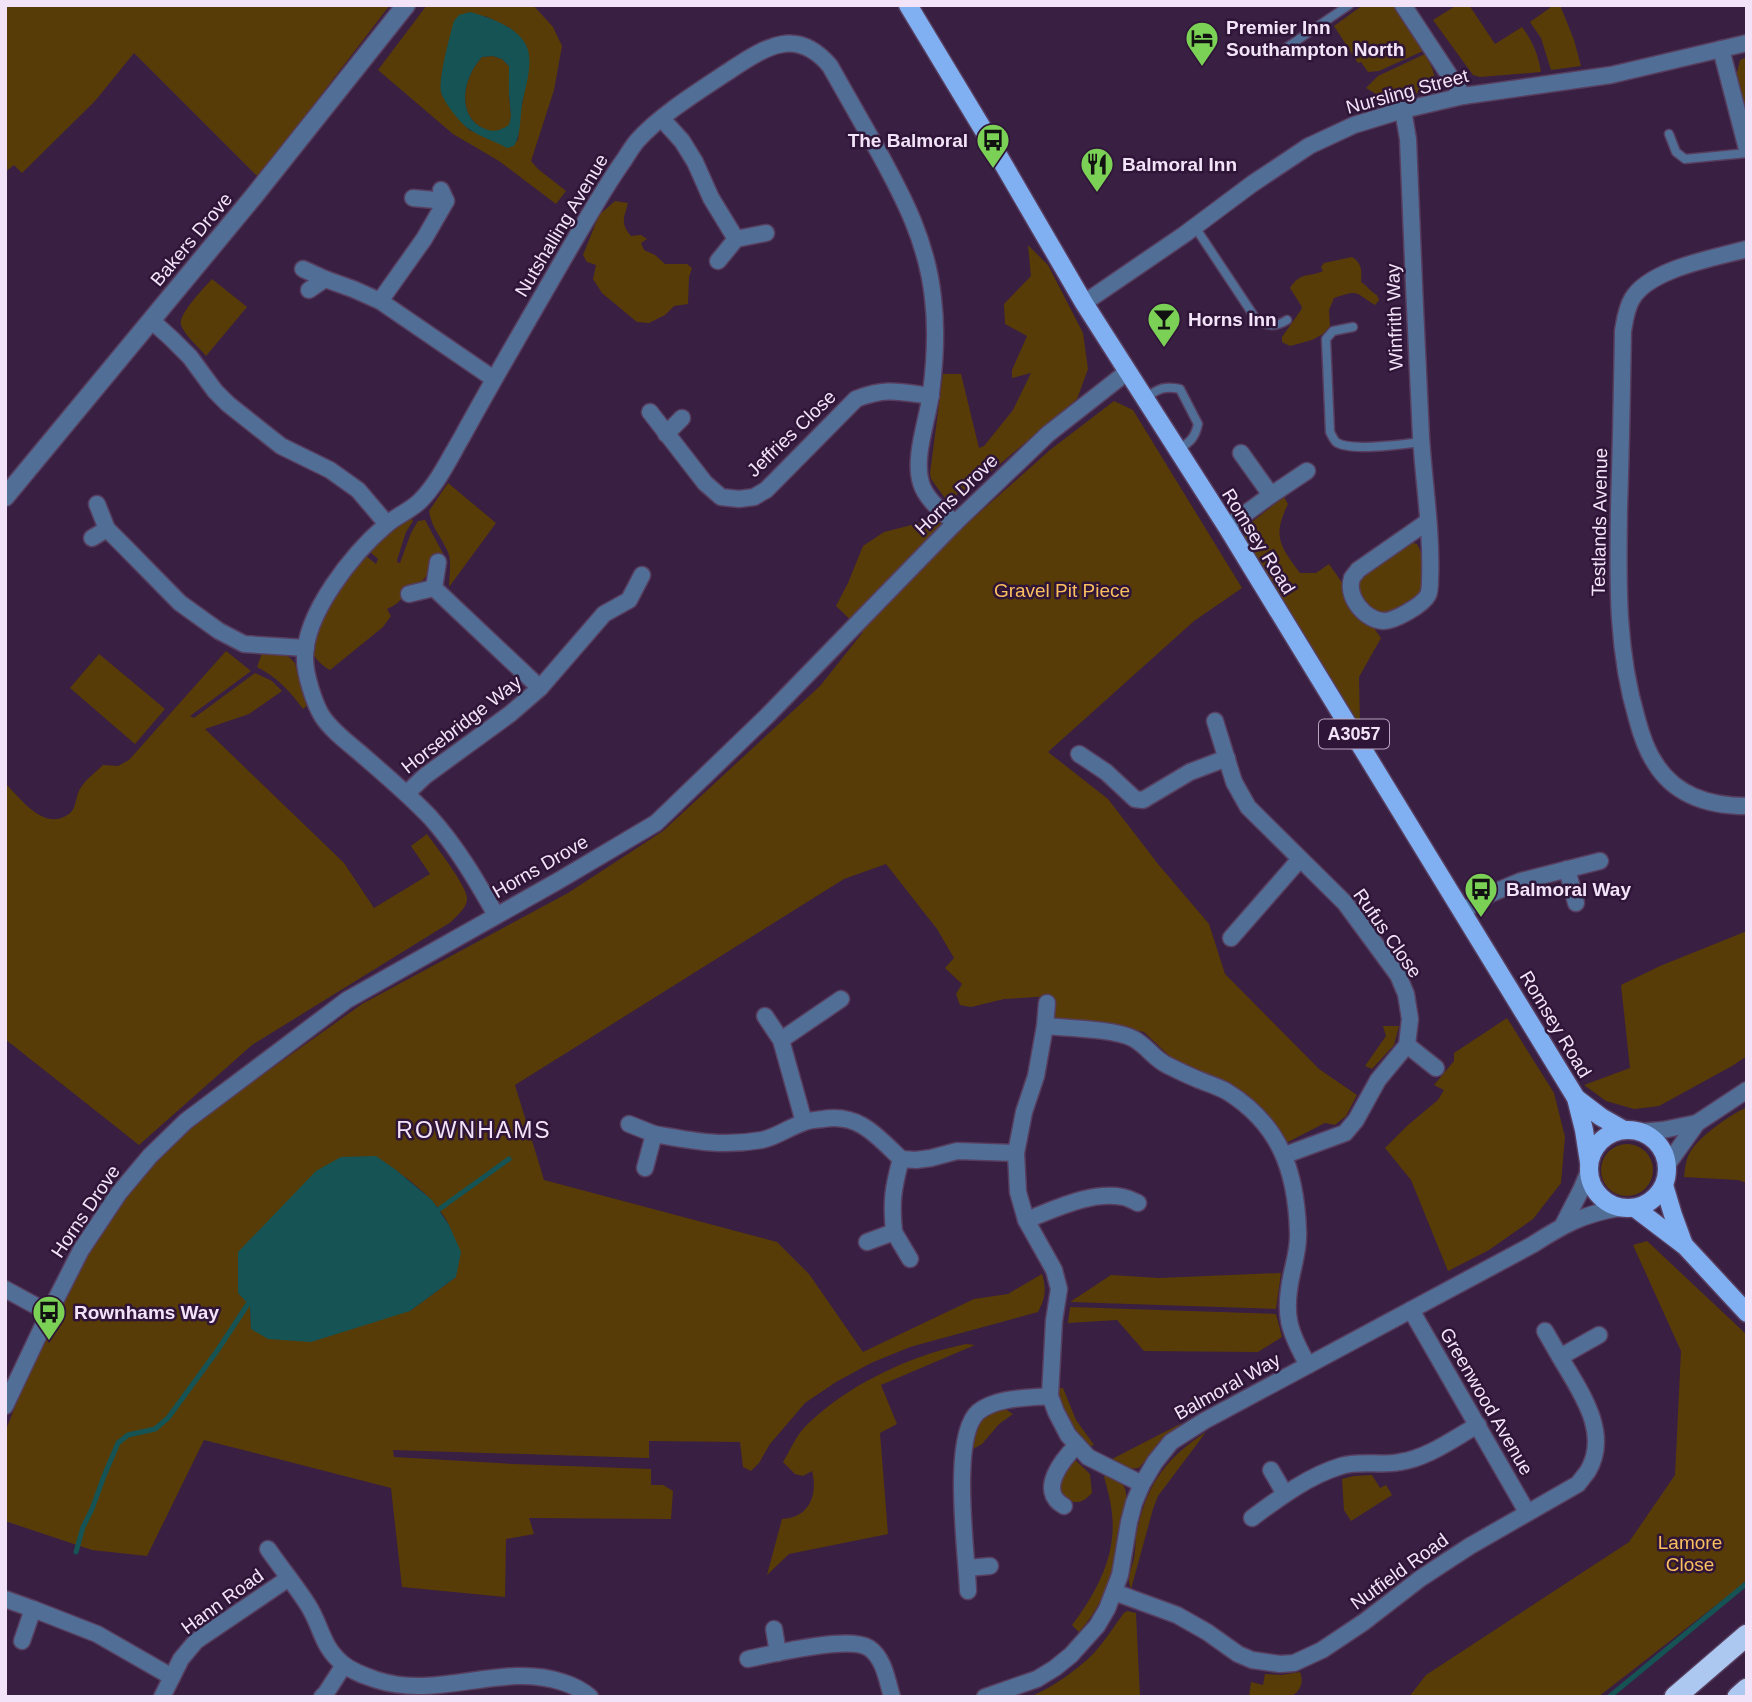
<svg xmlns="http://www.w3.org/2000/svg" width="1752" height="1702" font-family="Helvetica,sans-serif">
<rect width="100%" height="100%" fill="#391f42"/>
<g fill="#583c07" fill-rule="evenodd">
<path d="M5 5H390L258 177 134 53 95 101 22 173 14 165 5 172Z"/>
<path d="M427 5H533L553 27 562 46 554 90 531 161 538 169 566 191 556 204 499 161 453 134 378 70ZM485 16 510 28 529 66 520 116 518 140 507 148 496 141 469 130 457 117 441 93V81L449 41Z"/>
<path d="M1363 5H1393L1423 51 1379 71 1368 72 1361 62 1358 63 1334 26Z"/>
<path d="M1457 5H1469L1495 44 1522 27C1533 42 1538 54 1541 72L1480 77 1473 75 1433 20Z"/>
<path d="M1554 5H1560L1574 40 1581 66 1551 70 1541 38 1530 22Z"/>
<path d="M1425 54C1431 64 1436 75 1435 87L1432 89 1388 101 1366 88 1378 76Z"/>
<path d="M493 56 502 59 509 66V94L511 116 510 125C498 132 491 134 479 126 455 109 466 74 482 57Z"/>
<path d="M1747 57V119L1736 77 1740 60Z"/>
<path d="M615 201 628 203C624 218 620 223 631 236L641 235 647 239 641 243 644 250 655 255 665 264H687L692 268 689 277 688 304 674 306 665 315 649 323 637 322 602 293 593 279 596 265 587 262 583 255 599 215Z"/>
<path d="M1028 245 1048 265 1083 333 1088 369 1077 399 987 475 947 501 931 479 930 473 943 374H961L979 448 984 446 1013 410 1031 373 1012 378V370L1027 336 1005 324 1004 304 1031 276Z"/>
<path d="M1352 257C1362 263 1362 271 1361 282 1367 286 1371 292 1377 295L1379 300 1375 305C1354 293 1361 289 1334 298L1329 310 1330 326 1323 334 1312 340 1290 346 1282 342V337L1301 310 1302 307 1290 288C1301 271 1308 278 1323 271L1321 267 1324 263Z"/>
<path d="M212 279 247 307 206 356C199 347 185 336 181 325 178 314 205 287 212 279Z"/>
<path d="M1114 401 1133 410 1242 588 1194 621 1048 752 1108 799 1158 864 1209 924 1225 974 1319 1069 1357 1095 1346 1116 1335 1125 1325 1123 1286 1143 1274 1122 1263 1109 1229 1082 1178 1064 1144 1032 1123 1027 1062 1021 1055 1018 1051 1009 1052 996 1004 999 971 1007 960 1005 956 994 962 984 945 968 954 958 937 929 886 864 844 879 515 1085 544 1180 777 1242 809 1274 863 1352 974 1299 1008 1294 1042 1274C1047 1289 1045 1299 1038 1312L910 1347 871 1363 836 1382 805 1403 770 1444 759 1463 751 1471 743 1467 740 1442 649 1441V1458L393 1450 394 1457 513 1464 651 1469V1485H663L673 1491 671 1519 529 1518 534 1534 506 1539 505 1597 402 1587 391 1488 204 1440 147 1556 92 1550 5 1521V1432L52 1314 123 1191 174 1138 362 1004 568 893 663 831 820 686 863 632 836 606 848 583 863 546 884 532 935 519 960 530 1050 450ZM376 1157C402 1174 433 1195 448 1223 453 1233 454 1264 456 1277L410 1311 251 1329 250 1306Z"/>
<path d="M448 483 496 523 449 587C449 576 452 562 448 552 441 536 432 529 429 511Z"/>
<path d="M1284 497 1288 504C1272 537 1280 546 1300 573H1316L1329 564 1381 638 1359 677 1360 725 1352 723 1240 536 1244 528Z"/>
<path d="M411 518 413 521 406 532 397 560 398 563H400L411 533 418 521 425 520 446 559H432C430 565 428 576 423 580 418 584 412 585 408 590 401 599 399 604 387 609L391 616 383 627 330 670C321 665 311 656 312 645 312 638 317 631 320 624 332 599 348 578 365 555L376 564 378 559 369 551 398 526Z"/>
<path d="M1410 542 1417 544C1423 553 1426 578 1423 588 1420 597 1390 613 1381 615L1360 601 1357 583 1361 574Z"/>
<path d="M226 651 251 671 190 716 194 718 255 673 272 681 282 691 249 714 205 729 344 863 374 908 430 874 411 846 427 834C436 847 469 888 467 900 466 909 457 915 451 922L252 1045 139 1145 5 1039V783C21 799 44 832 69 814 77 808 75 797 80 789 85 780 96 772 103 765L118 766 129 760Z"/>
<path d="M276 651 289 657 295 663 301 687 309 704 303 709C290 691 277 677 257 667L262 653Z"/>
<path d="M99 654 165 709 135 744 70 688Z"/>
<path d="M1747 931V1056L1732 1066 1659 1106 1634 1109 1606 1101 1584 1085 1630 1068 1621 985 1660 966Z"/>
<path d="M1507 1018 1554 1093 1565 1137 1561 1183 1533 1219 1489 1250 1448 1271 1411 1180 1385 1148 1408 1125 1438 1100 1444 1090 1434 1085 1454 1061V1053Z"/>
<path d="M1383 1026H1399L1394 1045 1372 1069 1365 1066 1386 1036Z"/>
<path d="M1747 1107V1183L1738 1180 1684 1177C1685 1168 1686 1157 1692 1149 1703 1134 1730 1115 1747 1107Z"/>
<circle cx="1627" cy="1170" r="26"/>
<path d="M1647 1241 1747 1335V1579L1738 1588 1598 1697H1409L1426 1675 1629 1542 1675 1475 1681 1351 1633 1245Z"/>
<path d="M1281 1273 1276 1309 1070 1302 1111 1275 1159 1278Z"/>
<path d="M1070 1307 1276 1314 1282 1337 1258 1352 1144 1351 1117 1320 1068 1323Z"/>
<path d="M966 1344 975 1345 881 1385 897 1424 880 1433 888 1534 789 1554 767 1575 782 1519C810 1518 818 1494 812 1471L803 1476 795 1474 783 1462C790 1451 795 1438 803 1429 844 1386 909 1356 966 1344Z"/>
<path d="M1058 1388H1063L1076 1420 1094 1445 1087 1447C1072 1431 1061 1411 1058 1388Z"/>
<path d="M1199 1396 1212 1397 1214 1399 1183 1417 1178 1409 1193 1398Z"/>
<path d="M1000 1406 1013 1414 999 1424 982 1444 973 1449C978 1423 978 1421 1000 1406Z"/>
<path d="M1182 1423 1160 1442 1139 1468 1127 1469 1111 1463 1112 1459Z"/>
<path d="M1206 1432 1158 1496 1153 1509 1131 1589C1126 1579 1132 1568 1134 1558 1136 1549 1135 1539 1137 1531 1147 1484 1166 1458 1206 1432Z"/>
<path d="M1072 1457 1090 1474 1092 1493C1079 1507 1070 1504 1058 1491L1060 1474Z"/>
<path d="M1372 1475 1380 1488 1386 1485 1392 1495 1351 1521 1344 1510 1342 1479 1354 1476Z"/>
<path d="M1104 1476H1107L1123 1485C1131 1497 1122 1514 1119 1527 1116 1537 1116 1548 1114 1559 1110 1586 1097 1612 1079 1632L1072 1625C1096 1594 1117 1555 1112 1514 1111 1501 1107 1489 1104 1476Z"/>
<path d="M1127 1611 1136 1613 1140 1697H1030C1054 1686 1075 1672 1094 1653 1105 1641 1114 1626 1124 1613Z"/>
<path d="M1300 1672C1304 1682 1301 1690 1292 1696L1249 1697 1251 1682 1263 1685 1265 1674 1281 1675Z"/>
</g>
<g fill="#155355" fill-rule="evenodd">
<path d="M470 12C491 18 526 29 529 55 531 72 525 88 522 104 520 118 521 135 514 146L507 148C495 141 483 138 472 131 462 126 444 103 441 92 438 80 450 35 454 21L459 15ZM493 56 502 59 509 66V94L511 116 509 125C498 132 491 133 479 126 455 109 466 74 482 57Z"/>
<path d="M376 1156 396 1170 432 1200 449 1225 461 1252 456 1277 410 1311 311 1342 268 1339 251 1329 250 1306 238 1293V1252L316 1171 341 1157Z"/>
</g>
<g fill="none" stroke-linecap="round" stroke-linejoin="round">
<g stroke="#155355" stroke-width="5">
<path d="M438 1210 509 1159"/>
<path d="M76 1552 83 1527 92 1509 104 1476 118 1443 128 1435 155 1429 168 1418 217 1351 248 1304"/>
<path d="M1609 1697 1747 1583"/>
</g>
<defs>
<g id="service">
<path d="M1277 54 1349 5"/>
<path d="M1669 134 1676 152 1685 159 1747 153"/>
<path d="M1195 227 1256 319C1267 327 1276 327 1287 320"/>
<path d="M1353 327 1333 331 1326 339 1330 432C1331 434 1334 440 1336 442 1349 452 1405 444 1421 442"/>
<path d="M1144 398C1158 390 1163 385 1180 389L1198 424C1195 438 1190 442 1179 449"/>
</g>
<g id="minor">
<path d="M1403 5 1463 96"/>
<path d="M1721 49 1747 149"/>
<path d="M1403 110 1408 139C1412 238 1416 338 1421 437 1424 484 1432 532 1430 580 1430 584 1430 591 1428 595 1423 605 1393 622 1383 621 1364 619 1346 597 1352 578 1353 576 1357 572 1358 570L1427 522"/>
<path d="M662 119 682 141 695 162 711 198 736 239 718 261"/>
<path d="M413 198 446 201"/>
<path d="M736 239 766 233"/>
<path d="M1747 249C1714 258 1649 269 1632 299 1626 309 1625 320 1623 331 1622 390 1621 449 1619 507 1618 580 1616 648 1637 719 1641 734 1646 750 1655 763 1675 796 1711 806 1747 806"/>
<path d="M303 269 325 279"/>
<path d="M309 290 325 279 353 289 380 301 494 379"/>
<path d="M380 301 424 239 446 201 441 190"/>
<path d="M1084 303 1185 234 1252 184 1309 146 1354 125 1403 110 1463 96 1611 75 1747 43"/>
<path d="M151 320 172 339 190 357 215 391 228 404 281 446 330 470 358 490 387 524"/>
<path d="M650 412 705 483 721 497 739 499 754 497 766 490 856 399C887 387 900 392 931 396"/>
<path d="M666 434 682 418"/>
<path d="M1271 495 1307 471"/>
<path d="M97 504 107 529 121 543 180 603 219 631 244 644 306 648"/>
<path d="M1227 527 1271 495 1241 453"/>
<path d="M92 538 107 529"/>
<path d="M438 562 434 588 540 688"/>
<path d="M409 594 434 588"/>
<path d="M1215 721 1234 782 1248 807 1345 903 1398 975 1406 994 1410 1019 1407 1045 1378 1080 1356 1120 1345 1133 1285 1155"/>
<path d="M1079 754 1106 772 1135 799 1143 800 1190 772 1227 758"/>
<path d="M407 793 425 776 510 714 540 688 604 614 629 600 642 575"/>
<path d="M1567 869 1576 903"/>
<path d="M1463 911 1490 894 1521 881 1600 861"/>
<path d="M496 915C476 880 457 847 430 817 408 794 384 774 360 753 347 742 331 730 322 716 314 703 305 674 305 659 304 614 353 553 386 525 396 516 410 511 420 501 438 483 449 459 462 437 497 373 534 310 571 246 588 217 604 188 624 160 628 154 632 147 637 141 661 114 702 89 732 69 767 46 797 27 830 66 846 94 861 121 877 149 904 198 927 242 933 298 937 330 935 362 931 393 928 419 913 457 921 483 926 500 943 512 955 523"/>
<path d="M1231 938 1300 859"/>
<path d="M765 1016 781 1040 804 1122"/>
<path d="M1045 1026 1047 1003"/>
<path d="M781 1040 841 999"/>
<path d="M1407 1045 1436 1068"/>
<path d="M629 1124 654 1134"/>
<path d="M1639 1132 1663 1130 1697 1123 1747 1090"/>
<path d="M1667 1165 1697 1123"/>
<path d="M645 1168 654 1134C694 1141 721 1147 762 1140 776 1137 788 1128 802 1123 808 1120 816 1120 823 1119 859 1113 877 1136 901 1159"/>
<path d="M1026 1220C1056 1209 1090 1191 1123 1197 1128 1198 1134 1201 1138 1203"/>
<path d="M1563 1225 1581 1190 1589 1171"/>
<path d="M894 1232 910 1259"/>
<path d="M867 1242 894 1232C891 1202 893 1188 901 1159L916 1160 931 1158 957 1151 1016 1153"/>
<path d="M5 1289 49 1313"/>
<path d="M1411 1310 1527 1512"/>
<path d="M1545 1331 1560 1357"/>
<path d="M5 1406 49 1313 81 1250 119 1193 150 1156 186 1121 347 1000 558 881 656 823 767 716 955 523 1048 434 1127 372"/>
<path d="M1271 1470 1285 1494"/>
<path d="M1142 1484 1088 1457 1068 1435 1056 1412 1050 1396 1054 1321 1059 1289 1054 1270 1026 1220 1018 1192 1016 1153 1024 1112 1036 1076 1045 1026C1067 1028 1116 1029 1134 1039 1147 1046 1154 1059 1167 1065 1177 1070 1187 1075 1197 1079 1206 1083 1217 1086 1226 1091 1280 1124 1296 1171 1298 1231 1299 1246 1295 1260 1292 1273 1283 1314 1288 1330 1308 1365"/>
<path d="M1064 1506C1037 1491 1062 1460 1077 1445"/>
<path d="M1252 1518C1279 1498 1308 1476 1341 1466 1360 1460 1380 1466 1400 1462 1428 1458 1454 1438 1478 1425"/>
<path d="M268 1549C281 1568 296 1586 308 1605 322 1627 321 1646 343 1664 353 1672 365 1676 377 1680 439 1700 502 1662 562 1682 572 1685 582 1690 590 1697"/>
<path d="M967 1568 990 1566"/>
<path d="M968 1591C967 1555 950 1437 978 1412 996 1397 1028 1398 1050 1396"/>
<path d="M1114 1592 1177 1615 1207 1632 1238 1654 1252 1660 1280 1664 1294 1663 1322 1650 1364 1622 1421 1578 1470 1546 1578 1484C1581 1480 1585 1475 1588 1471 1611 1432 1579 1390 1560 1357L1599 1335"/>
<path d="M5 1599 33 1609"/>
<path d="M774 1629 778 1653"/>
<path d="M22 1641 33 1609 97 1634 172 1677"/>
<path d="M748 1659C772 1654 849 1635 869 1648 884 1658 887 1680 892 1697"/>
<path d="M162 1697 181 1659 196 1641 289 1578"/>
<path d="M322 1697 326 1693 344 1665"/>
<path d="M985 1697 1037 1679 1055 1668 1071 1655 1097 1626 1107 1609 1120 1575 1129 1522 1134 1503 1142 1484 1155 1462 1171 1442 1204 1421 1532 1245C1563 1225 1583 1214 1619 1208"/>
</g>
<path id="tertiary" d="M5 497 254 196 406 5"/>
<g id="primary">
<path d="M908 5 984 131 1084 303 1227 527 1576 1098 1584 1130 1589 1162"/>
<path d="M1576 1098 1601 1117 1624 1130"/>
<circle cx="1628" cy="1169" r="39"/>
<path d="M1664 1185 1673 1215 1684 1245"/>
<path d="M1635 1208 1685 1246 1747 1313"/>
</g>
<g id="motorway">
<path d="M1675 1697 1747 1635"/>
<path d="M1738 1697 1747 1689"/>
</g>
</defs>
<use href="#service" stroke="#573e5f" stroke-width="11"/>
<use href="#minor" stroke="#573e5f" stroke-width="19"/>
<use href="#tertiary" stroke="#573e5f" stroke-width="21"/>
<use href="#primary" stroke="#573e5f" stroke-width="21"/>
<use href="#motorway" stroke="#573e5f" stroke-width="24"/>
<use href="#service" stroke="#516e96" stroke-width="8"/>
<use href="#minor" stroke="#516e96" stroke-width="16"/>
<use href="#tertiary" stroke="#516e96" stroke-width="18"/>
<use href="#primary" stroke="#80aff2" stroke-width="18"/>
<use href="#motorway" stroke="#acc8f1" stroke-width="21"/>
</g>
<defs>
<symbol id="hotel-pin" viewBox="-11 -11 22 30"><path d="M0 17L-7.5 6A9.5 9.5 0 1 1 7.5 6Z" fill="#7bd156" stroke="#2f1537"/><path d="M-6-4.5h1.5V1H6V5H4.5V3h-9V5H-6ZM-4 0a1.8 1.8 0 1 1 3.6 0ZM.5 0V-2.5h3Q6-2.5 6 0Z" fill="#111"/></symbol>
<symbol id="bus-pin" viewBox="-11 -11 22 30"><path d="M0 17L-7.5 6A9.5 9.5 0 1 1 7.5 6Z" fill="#7bd156" stroke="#2f1537"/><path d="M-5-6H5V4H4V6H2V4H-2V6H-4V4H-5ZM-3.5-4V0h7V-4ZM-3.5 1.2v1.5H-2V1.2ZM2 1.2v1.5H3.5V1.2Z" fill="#111"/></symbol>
<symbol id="restaurant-pin" viewBox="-11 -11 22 30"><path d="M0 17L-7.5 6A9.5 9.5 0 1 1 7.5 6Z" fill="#7bd156" stroke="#2f1537"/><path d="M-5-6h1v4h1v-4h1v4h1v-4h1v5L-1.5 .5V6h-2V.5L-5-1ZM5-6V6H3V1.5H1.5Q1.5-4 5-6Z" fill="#111"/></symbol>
<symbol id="bar-pin" viewBox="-11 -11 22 30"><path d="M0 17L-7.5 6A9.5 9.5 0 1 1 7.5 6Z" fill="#7bd156" stroke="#2f1537"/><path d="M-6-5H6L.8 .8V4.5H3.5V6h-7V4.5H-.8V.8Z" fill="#111"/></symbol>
</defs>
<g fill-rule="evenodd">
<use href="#hotel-pin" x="1183" y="19" width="38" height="52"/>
<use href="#bus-pin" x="974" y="121" width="38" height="52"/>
<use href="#restaurant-pin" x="1078" y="145" width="38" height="52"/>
<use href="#bar-pin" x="1145" y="300" width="38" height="52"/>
<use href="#bus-pin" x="1462" y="870" width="38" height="52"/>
<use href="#bus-pin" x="30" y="1293" width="38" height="52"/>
</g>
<g text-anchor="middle" stroke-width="5" stroke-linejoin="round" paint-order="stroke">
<rect fill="#2f1537" stroke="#b8a5bf" stroke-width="2" x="1319" y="719.5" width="70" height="29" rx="5"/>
<g font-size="18" font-weight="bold" fill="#f3e3f9">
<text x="1354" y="740">A3057</text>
</g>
<g font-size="19" font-weight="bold" fill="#f3e3f9" stroke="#2f1537" text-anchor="start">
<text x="1226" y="34">Premier Inn<tspan x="1226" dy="22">Southampton North</tspan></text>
<text x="968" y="147" text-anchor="end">The Balmoral</text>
<text x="1122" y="171">Balmoral Inn</text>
<text x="1188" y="326">Horns Inn</text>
<text x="1506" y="896">Balmoral Way</text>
<text x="74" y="1319">Rownhams Way</text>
</g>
<g font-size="19" fill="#f3e3f9" stroke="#2f1537">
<text transform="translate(1407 91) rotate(-15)" y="7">Nursling Street</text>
<text transform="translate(561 225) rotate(-59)" y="7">Nutshalling Avenue</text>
<text transform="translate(191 239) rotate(-50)" y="7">Bakers Drove</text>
<text transform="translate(1394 317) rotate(-92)" y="7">Winfrith Way</text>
<text transform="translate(791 433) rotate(-44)" y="7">Jeffries Close</text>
<text transform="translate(956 494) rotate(-44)" y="7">Horns Drove</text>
<text transform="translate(1599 522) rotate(-89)" y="7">Testlands Avenue</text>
<text transform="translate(1259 541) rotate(58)" y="7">Romsey Road</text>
<text transform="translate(461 724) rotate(-38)" y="7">Horsebridge Way</text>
<text transform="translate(540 866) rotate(-30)" y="7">Horns Drove</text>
<text transform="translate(1388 933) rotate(55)" y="7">Rufus Close</text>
<text transform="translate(1556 1024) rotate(59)" y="7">Romsey Road</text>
<text transform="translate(85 1211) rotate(-56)" y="7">Horns Drove</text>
<text transform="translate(1227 1386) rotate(-29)" y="7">Balmoral Way</text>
<text transform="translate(1487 1401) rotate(60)" y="7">Greenwood Avenue</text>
<text transform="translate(1399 1571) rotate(-36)" y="7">Nutfield Road</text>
<text transform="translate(222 1601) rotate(-36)" y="7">Hann Road</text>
</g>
<g font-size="19" fill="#fabf5f" stroke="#2f1537">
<text x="1062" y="597">Gravel Pit Piece</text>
<text x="1690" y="1549">Lamore<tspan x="1690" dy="22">Close</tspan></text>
</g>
<g font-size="23" letter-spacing="2" fill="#f3e3f9" stroke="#2f1537">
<text x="474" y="1138">ROWNHAMS</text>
</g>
</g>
<rect width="1752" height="1702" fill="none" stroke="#f3e3f9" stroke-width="14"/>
</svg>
